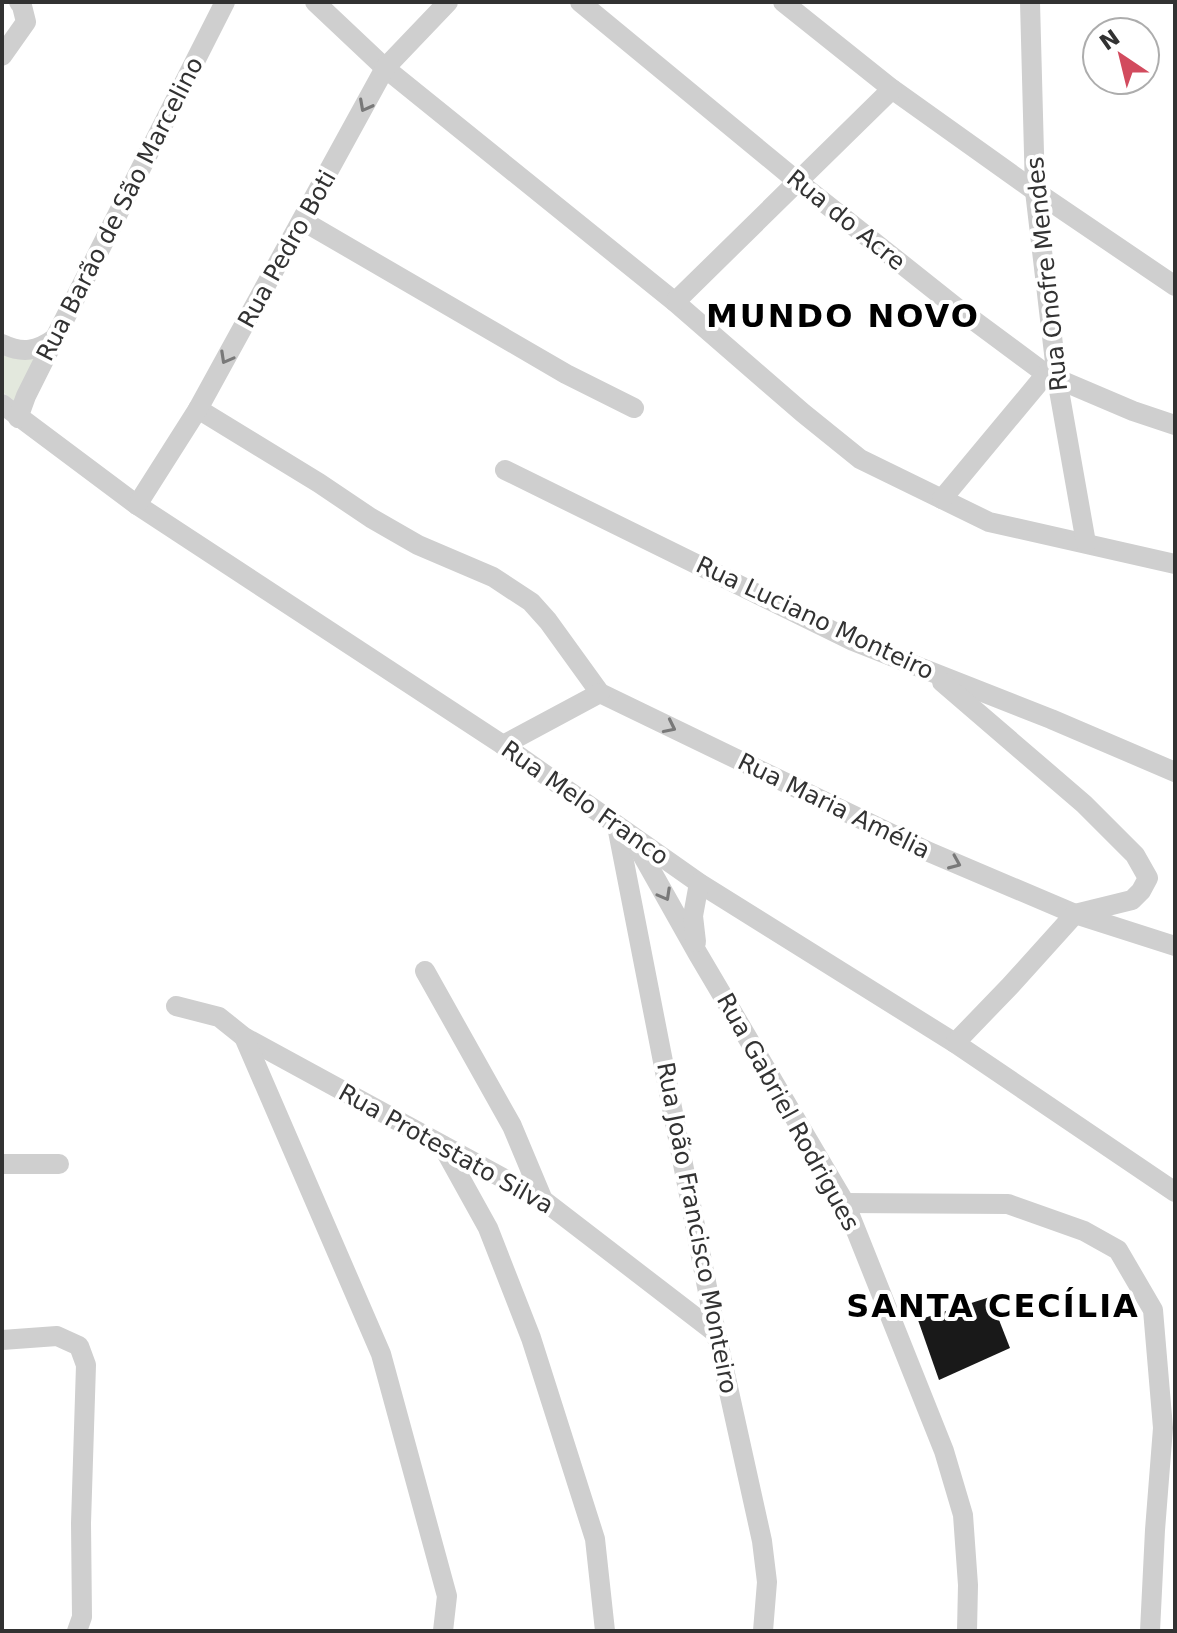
<svg xmlns="http://www.w3.org/2000/svg" width="1177" height="1633" font-family="'DejaVu Sans',sans-serif">
<rect width="100%" height="100%" fill="#fff"/>
<path fill="#e3e8dd" d="M2 352 36 354 16 402 2 392Z"/>
<path fill="#191919" d="M990 1297 1010 1348 939 1380 918 1320Z"/>
<g fill="none" stroke-linecap="round" stroke-linejoin="round">
<g stroke="#cfcfcf" stroke-width="20">
<path d="M315 2 385 68 675 302 803 413 860 459 989 522 1175 564"/>
<path d="M580 2 797 181 957 308 1046 374 1133 411 1175 425"/>
<path d="M783 2 892 89 1035 191 1175 286"/>
<path d="M1030 2 1035 191 1057 379 1086 543"/>
<path d="M2 56 26 22 22 6 19 2"/>
<path d="M303 221 566 374 634 408"/>
<path d="M675 302 892 89"/>
<path d="M2 344C23 354 37 351 55 338"/>
<path d="M2 404 137 505 503 745 699 883 955 1043 1175 1192"/>
<path d="M198 409 319 483 371 518 418 545 493 577 531 602 548 621 600 693 929 852 1075 914 1175 946"/>
<path d="M18 418 26 396 55 338 225 2"/>
<path d="M505 470 853 641 1051 719 1175 772"/>
<path d="M942 499 1046 374"/>
<path d="M137 505 198 409 385 68 448 2"/>
<path d="M942 682 1084 804 1135 855 1148 878 1141 891 1132 900 1075 914 1010 986 955 1043"/>
<path d="M503 745 600 693"/>
<path d="M617 826 716 1333 762 1541 767 1582 763 1631"/>
<path d="M635 842 698 954 845 1203 944 1451 963 1515 968 1585 967 1631"/>
<path d="M696 942 693 916 699 883"/>
<path d="M425 971 512 1126 543 1200"/>
<path d="M176 1006 219 1017 244 1037 543 1200 716 1333"/>
<path d="M244 1037 381 1354 447 1596 443 1631"/>
<path d="M442 1145 488 1228 531 1338 595 1539 605 1631"/>
<path d="M2 1164H59"/>
<path d="M845 1203 1008 1204 1084 1231 1118 1250 1153 1310 1163 1428 1155 1530 1150 1631"/>
<path d="M2 1340 57 1336 79 1346 86 1365 81 1523 82 1617 77 1631"/>
</g>
</g>
<defs><path id="oneway-chevron" d="M-2-3.5L2.5 0L-2 3.5" fill="none" stroke-width="1.6" stroke-linecap="round" stroke-linejoin="round" transform="scale(2)"/></defs>
<g stroke="#797979">
<use href="#oneway-chevron" transform="translate(365 106) rotate(118)"/>
<use href="#oneway-chevron" transform="translate(226 358) rotate(119)"/>
<use href="#oneway-chevron" transform="translate(670 727) rotate(26)"/>
<use href="#oneway-chevron" transform="translate(955 863) rotate(23)"/>
<use href="#oneway-chevron" transform="translate(665 895) rotate(61)"/>
</g>
<g text-anchor="middle" stroke-width="8" stroke-linejoin="round" paint-order="stroke">
<g font-size="24" fill="#323232" stroke="#fff">
<text transform="translate(120 209) rotate(-63)" y="8">Rua Barão de São Marcelino</text>
<text transform="translate(846 220) rotate(39)" y="8">Rua do Acre</text>
<text transform="translate(287 249) rotate(-61)" y="8">Rua Pedro Boti</text>
<text transform="translate(1047 274) rotate(-96)" y="8">Rua Onofre Mendes</text>
<text transform="translate(815 618) rotate(25)" y="8">Rua Luciano Monteiro</text>
<text transform="translate(585 803) rotate(35)" y="8">Rua Melo Franco</text>
<text transform="translate(834 806) rotate(26)" y="8">Rua Maria Amélia</text>
<text transform="translate(788 1112) rotate(61)" y="8">Rua Gabriel Rodrigues</text>
<text transform="translate(446 1149) rotate(29)" y="8">Rua Protestato Silva</text>
<text transform="translate(697 1228) rotate(79)" y="8">Rua João Francisco Monteiro</text>
</g>
<g font-size="32" font-weight="bold" letter-spacing="2" fill="#000" stroke="#fff">
<text x="843" y="327">MUNDO NOVO</text>
<text x="993" y="1317">SANTA CECÍLIA</text>
</g>
</g>
<rect width="1177" height="1633" fill="none" stroke="#323232" stroke-width="8"/>
<g transform="translate(1121 56) rotate(325)"><circle r="38" fill="#ffffff" stroke="#adadad" stroke-width="2"/>
<path d="M0-6L14 30L0 20L-14 30Z" fill="#d24b5e"/>
<text y="-12" font-size="22" font-weight="bold" text-anchor="middle" fill="#323232">N</text>
</g>
</svg>
